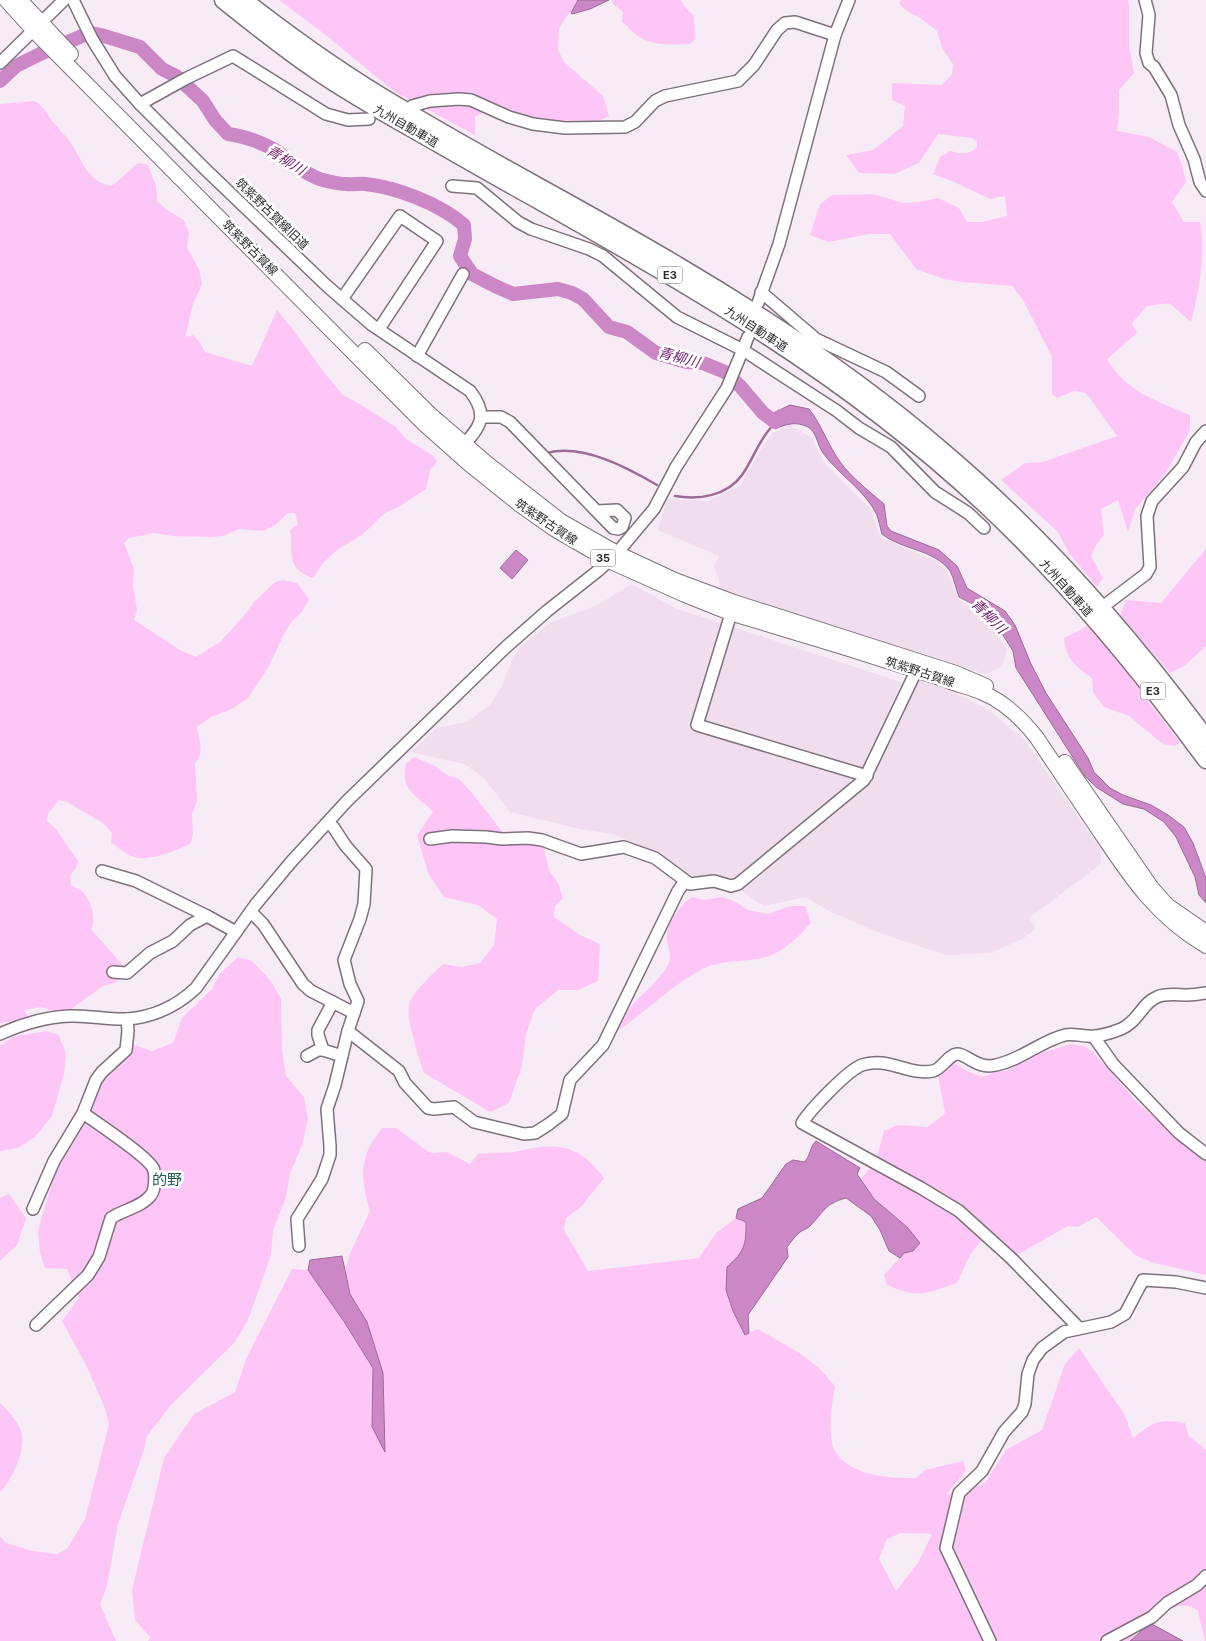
<svg xmlns="http://www.w3.org/2000/svg" width="1206" height="1641" font-family="Inter,'Noto Sans JP',sans-serif">
<rect width="100%" height="100%" fill="#f7ebf6"/>
<g fill="#f0dded">
<path d="M790 425 812 438 824 463 870 508 881 538 939 562 947 572 959 600 982 614 1007 649 1002 667 985 674 941 659 720 592 719 579 714 567 719 556 658 530 667 499 708 501 740 486 764 444 773 433Z"/>
<path d="M631 584 677 609 901 682 859 780 736 878 694 882 647 849 614 834 579 829 510 812 483 777 464 764 411 752 437 728 467 722 489 706 502 686 513 657 523 644 552 622 598 605Z"/>
<path d="M917 679 952 691 989 710 1026 742 1101 850V864L1029 918 1036 929 1022 939 991 953 946 955 880 933 829 911 806 897 764 906 737 888 867 782Z"/>
</g>
<g fill="#fec6f7" fill-rule="evenodd">
<path d="M279 0H581L566 17 559 29 558 50 564 62 603 96 609 116 599 121 556 124 530 117 514 116 494 107 475 117V135L395 92 323 33Z"/>
<path d="M612 0H681L684 6 694 16 695 39 690 44C674 45 652 46 638 36 632 32 627 26 622 22L623 12 614 5Z"/>
<path d="M901 0H1128L1129 5V45L1134 73 1119 90V113L1117 131 1149 137 1177 152 1182 165 1186 182 1172 202 1184 222H1200C1206 251 1199 293 1191 322L1169 303 1147 306 1132 323 1137 333 1107 359C1126 392 1157 401 1190 415V430L1165 474 1136 508 1128 532 1118 500 1101 509 1104 535 1096 545 1091 556 1103 578 1097 587 1069 553 1058 532 1001 480 1025 463 1043 462 1117 436 1086 393 1074 391 1057 398 1052 394V357L1023 300 1012 286 962 282 944 279 916 269 890 234H869L828 242 810 235 820 204 832 195 873 194 903 203 920 202 938 198 959 208 967 222H982L1007 216 1005 196 990 199 954 182 933 174 940 157 950 151C960 153 969 156 977 147V141L972 138 938 134 919 163 894 174 859 173 846 155 873 150 903 126 905 106 892 100V83L942 85 952 74 953 64 942 48 937 31 919 17 910 13 899 4Z"/>
<path d="M34 101C44 106 46 112 52 121 57 127 63 133 68 139 83 159 85 181 112 186L138 163 148 165 156 186 157 201 167 210 184 220 189 233 187 247 199 269 202 284 193 304 185 338 193 335 199 341 205 352 252 366 277 310 291 327 326 375 343 395 358 403 396 427 406 439 434 456 437 462 430 470 426 489 400 506 385 513 362 535 337 550 323 563 313 578C285 568 294 555 290 530L298 524 295 513H288L275 525 263 531 239 529 223 536 210 537 174 536 154 533 129 538 124 543 134 569 133 586 137 610 134 620 180 650 196 657 220 642 242 618 254 602 275 582 283 580 297 583 309 599 302 612 292 621 284 634 268 668 248 698 232 709 211 717 197 727C199 739 205 753 195 763L197 801 192 814 193 835 190 844C177 850 153 860 139 858 129 857 119 848 111 843L112 833 103 823 67 802 59 800 48 814 47 821 56 829 78 861 76 868 70 875 71 885C74 887 79 889 82 891 91 901 97 917 91 929L127 970 115 983 103 986 63 1015 41 1007 24 1010 29 1019 0 1023V104Z"/>
<path d="M1206 549V646L1184 666 1170 673 1120 616 1126 600 1161 603Z"/>
<path d="M1088 626C1112 648 1129 677 1149 702 1159 716 1170 729 1180 742L1175 746 1163 744 1129 716 1104 707 1093 692 1092 678C1075 666 1066 659 1064 638Z"/>
<path d="M414 757 435 766 447 775 459 779 471 792 508 839 543 845 549 870 558 883 563 898 555 906 554 917 580 935 600 944 598 981 578 990H558L535 1009 526 1034 522 1066 509 1103 490 1112 424 1073C419 1057 406 1021 409 1005 411 993 434 973 443 964L462 967 480 963 494 945 497 919 478 905 444 897 428 873 417 835 433 812C424 801 408 795 405 779 404 774 405 768 406 763Z"/>
<path d="M692 897 704 900 722 897 736 902 748 910 768 914 790 906H805L811 923C798 937 785 951 766 957 744 963 719 959 699 971 669 987 645 1013 616 1032 620 1026 623 1018 627 1012 639 995 658 983 668 965 673 955 667 947 667 939 666 924 680 905 692 897Z"/>
<path d="M238 957 252 961 271 981 281 999 282 1050 286 1076 304 1097 308 1119 302 1145 290 1174 286 1197 273 1231 271 1255 248 1320 235 1342 171 1405 147 1436 144 1450 118 1524 107 1586 100 1604 116 1641H0V1536L6 1543 32 1551 57 1554 67 1549 85 1519 109 1424 104 1406 87 1367 62 1321 79 1298 67 1269 45 1268 40 1253 38 1231 56 1169 94 1089 126 1042 152 1051 173 1043 182 1018 212 989 220 974Z"/>
<path d="M46 1031 59 1035 66 1054 64 1074 52 1116 35 1137 18 1148 0 1151V1046L12 1037Z"/>
<path d="M1071 1044 1083 1046 1092 1051 1136 1101 1195 1154 1206 1162V1275L1151 1262 1135 1255 1096 1217 1078 1227 1068 1226 1015 1256 984 1237 970 1255 957 1283C924 1294 921 1299 887 1285L884 1275 904 1253 907 1227 874 1199 861 1179 876 1161 884 1131 898 1125 928 1127 945 1113 937 1070 954 1063 969 1072 983 1077 998 1071H1006L1038 1054Z"/>
<path d="M382 1128H396L430 1153 447 1152 470 1164 478 1154C490 1153 502 1153 514 1152 520 1151 527 1149 533 1148 567 1143 583 1151 604 1178L581 1207 566 1218 564 1230 588 1271 699 1258 716 1233 736 1218 746 1222C746 1245 745 1250 727 1267L745 1335 758 1329 801 1354 819 1368 835 1386C832 1401 827 1438 835 1451 851 1477 890 1478 916 1478L925 1470 963 1461 966 1470 946 1495 985 1483 1006 1450 1042 1430 1065 1364 1079 1348 1125 1415 1133 1438C1153 1422 1159 1418 1185 1423L1189 1436 1206 1450V1641H1205L1198 1611C1195 1609 1191 1606 1187 1606 1168 1603 1142 1628 1129 1641H148L150 1637 135 1620 132 1590 164 1458 194 1414 235 1392 246 1359 292 1269 308 1270 343 1320 373 1368 372 1427 385 1450 384 1421 367 1322 350 1294 345 1272 351 1251 370 1211C365 1194 360 1174 366 1156 368 1146 377 1136 382 1128ZM901 1533 932 1534 918 1563 896 1591 879 1559 887 1539Z"/>
<path d="M9 1194 26 1218 17 1245 0 1261V1198Z"/>
<path d="M0 1403C8 1410 17 1421 21 1431 27 1448 12 1480 0 1492Z"/>
</g>
<g fill="#cc87c6" stroke="#9c6b98">
<path d="M578 0H609L590 9 572 14 571 13Z"/>
<path d="M790 405 809 409C822 425 828 446 841 463 851 477 871 493 884 504L887 526 891 531 939 550 957 566 967 588 1005 611 1015 625 1031 664 1046 693 1088 758 1094 772 1110 788 1123 795 1151 805 1168 815 1184 827 1193 843 1206 878V903L1199 895 1195 877 1176 837 1164 822 1144 809 1123 804 1096 787 1084 775 1016 668 1013 651 1003 635 977 606 959 597C956 589 954 578 950 571 934 549 902 550 882 534 880 528 879 521 877 515 865 490 839 475 823 453 817 445 817 432 808 427 796 421 786 424 775 429L766 418 769 415Z"/>
<path d="M516 550 528 560 512 579 500 568Z"/>
<path d="M816 1141 860 1168 857 1174 874 1199 907 1227 920 1243 913 1251 904 1253 900 1258 889 1251 880 1230 871 1216 846 1198C824 1204 824 1212 810 1226 807 1229 803 1230 800 1232 795 1236 791 1242 787 1247L788 1257 748 1315 749 1333 745 1335 733 1311 726 1290 727 1267C745 1251 746 1245 746 1222L736 1218 738 1209 762 1198 786 1164 793 1160 804 1162C811 1156 809 1148 816 1141Z"/>
<path d="M342 1256 350 1294 367 1322 383 1373 385 1452 372 1427 373 1368 343 1320 308 1270 310 1260Z"/>
<path d="M1150 1623 1183 1641H1130Z"/>
</g>
<g fill="none" stroke-linecap="round" stroke-linejoin="round">
<g stroke="#9c6b98" stroke-width="2.5">
<path d="M547 453C582 443 628 468 657 485"/>
<path d="M675 496C699 500 727 496 742 475 754 458 758 441 773 425"/>
</g>
<path stroke="#cc87c6" stroke-width="14" d="M0 81 16 66 40 54 82 36 91 33 101 35 140 47 162 69 176 76 203 101 215 120 228 134C244 136 264 143 278 152 289 161 300 170 313 176 319 180 339 184 346 184 353 185 359 183 365 184 396 187 440 204 464 225L465 239 460 256 472 274 495 286 513 294 558 289 572 293 583 299 609 327 627 332 656 353 687 362 703 363 725 372 740 386 763 413 775 422 781 416"/>
<defs>
<g id="minor">
<path d="M73 0 92 39 115 76 140 104 205 169 327 286 372 325 470 391C491 418 478 429 459 450"/>
<path d="M1145 0 1149 15 1146 53 1149 63 1154 67 1171 95 1179 125 1194 159 1200 182 1206 191"/>
<path d="M0 63 64 0"/>
<path d="M140 104 187 78 233 56 326 114 348 120 369 119"/>
<path d="M412 106 430 101 459 99 471 100 509 117 533 124 565 128 625 127 635 122 655 101 665 96 738 81 754 65 777 30 785 23 795 22 835 35"/>
<path d="M452 186 477 188 518 222 531 229 589 249 603 256 677 317 743 350 837 411 859 428 891 447 935 492 968 513 984 528"/>
<path d="M761 292 816 339 886 372 919 396"/>
<path d="M342 299 400 216 437 241 379 329"/>
<path d="M758 303 779 244 835 35 849 0"/>
<path d="M417 356 463 274"/>
<path d="M481 417H501L510 422 613 528 618 529 622 527 625 518 617 510 597 511"/>
<path d="M1109 602 1146 574 1150 567 1147 516 1152 501 1183 467 1196 442 1206 431"/>
<path d="M733 607 697 725 867 776"/>
<path d="M430 839 452 836 486 837 502 839 528 838 542 840 581 854 624 847 655 858 690 884 714 881 731 886 738 884 864 780 920 663"/>
<path d="M102 871 136 881 207 916"/>
<path d="M251 912 263 924 303 984 311 991 354 1013"/>
<path d="M113 972 127 973 150 953 173 941 190 925 207 916 236 932"/>
<path d="M333 1002 318 1030V1035L323 1050 342 1056"/>
<path d="M348 1031 399 1071 405 1083 428 1108 434 1109 454 1107 474 1122 524 1134 535 1133 549 1124 562 1114 570 1080 603 1045 678 891 685 881"/>
<path d="M0 1034C22 1024 45 1017 70 1016 89 1015 108 1020 127 1019 153 1017 177 1006 196 988L256 904 291 862 347 801 506 647 547 611 599 570 617 553 654 509 676 467 727 388 748 337"/>
<path d="M1094 1037 1113 1064 1179 1133 1206 1154"/>
<path d="M307 1056 318 1050H323"/>
<path d="M33 1209 54 1161 83 1113 96 1080 102 1072 126 1050 128 1031 127 1019"/>
<path d="M299 1246 297 1219 322 1179 330 1155V1146L327 1109 335 1085 348 1031 358 1001 350 984 344 960 360 919 364 904 366 869 345 845 334 828 328 822"/>
<path d="M36 1325 88 1275 99 1257 111 1218C123 1210 142 1207 151 1195 155 1190 156 1174 153 1168 147 1156 97 1123 83 1113"/>
<path d="M1079 1328 1011 1258 959 1211 921 1188 802 1123C810 1110 848 1070 862 1065 887 1056 909 1076 933 1071 942 1069 948 1055 957 1054 966 1053 977 1070 996 1065 1021 1060 1041 1041 1065 1035 1072 1033 1081 1036 1088 1036 1099 1037 1111 1033 1121 1029 1138 1022 1142 1003 1157 997 1166 993 1178 995 1187 995 1193 995 1200 994 1206 993"/>
<path d="M990 1641 946 1548 959 1493 982 1471 1004 1432 1022 1412 1025 1404 1028 1374 1033 1360 1042 1348 1064 1332 1111 1322 1125 1314 1143 1280 1176 1282 1206 1288"/>
<path d="M1107 1641 1152 1617 1167 1603 1197 1585 1206 1576"/>
</g>
<g id="major">
<path d="M6 0 33 30 424 424 469 464 520 505 554 529 609 561 685 595 730 613 846 648 946 680C958 685 971 688 983 693 1005 702 1023 720 1037 738 1056 766 1075 795 1094 823 1127 872 1153 915 1206 946"/>
<path d="M20 0 71 54"/>
<path d="M365 350 430 414 488 464 561 521 617 553 675 580 734 602 956 673 986 686"/>
<path d="M1065 762 1152 888 1167 905 1206 932"/>
</g>
<g id="highway">
<path d="M223 0C254 25 285 50 318 72 356 98 397 120 437 143 532 198 628 249 721 307 835 377 945 459 1037 556 1098 620 1154 689 1206 760"/>
<path d="M244 0C294 39 346 76 401 108 492 163 587 211 679 266 772 321 863 382 945 453 1044 537 1129 634 1206 738"/>
</g>
</defs>
<use href="#minor" stroke="#7d727c" stroke-width="14"/>
<use href="#major" stroke="#7d727c" stroke-width="16"/>
<use href="#highway" stroke="#7d727c" stroke-width="19"/>
<use href="#minor" stroke="#fff" stroke-width="11"/>
<use href="#major" stroke="#fff" stroke-width="14"/>
<use href="#highway" stroke="#fff" stroke-width="16"/>
</g>
<g text-anchor="middle" stroke-width="5" stroke-linejoin="round" paint-order="stroke">
<g fill="#fff" stroke="#6c696c" stroke-width="1">
<rect x="657.5" y="266.5" width="25" height="17" rx="4"/>
<rect x="590.5" y="549.5" width="25" height="17" rx="4"/>
<rect x="1140.5" y="682.5" width="25" height="17" rx="4"/>
</g>
<g font-size="11" font-weight="bold" fill="#2d292d">
<text x="670" y="279">E3</text>
<text x="603" y="562">35</text>
<text x="1153" y="695">E3</text>
</g>
<g font-size="12" fill="#2d292d" stroke="#fff">
<text transform="translate(406 126) rotate(30)" y="4">九州自動車道</text>
<text transform="translate(272 214) rotate(44)" y="4">筑紫野古賀線旧道</text>
<text transform="translate(250 248) rotate(45)" y="4">筑紫野古賀線</text>
<text transform="translate(756 329) rotate(33)" y="4">九州自動車道</text>
<text transform="translate(546 522) rotate(34)" y="4">筑紫野古賀線</text>
<text transform="translate(1066 588) rotate(48)" y="4">九州自動車道</text>
<text transform="translate(920 672) rotate(18)" y="4">筑紫野古賀線</text>
</g>
<g font-size="14" font-style="italic" fill="#72216e" stroke="#fff">
<text transform="translate(286 160) rotate(32)" y="5">青柳川</text>
<text transform="translate(679 357) rotate(15)" y="5">青柳川</text>
<text transform="translate(989 616) rotate(45)" y="5">青柳川</text>
</g>
<g font-size="15" fill="#235a51" stroke="#fff">
<text x="167" y="1185">的野</text>
</g>
</g>
</svg>
